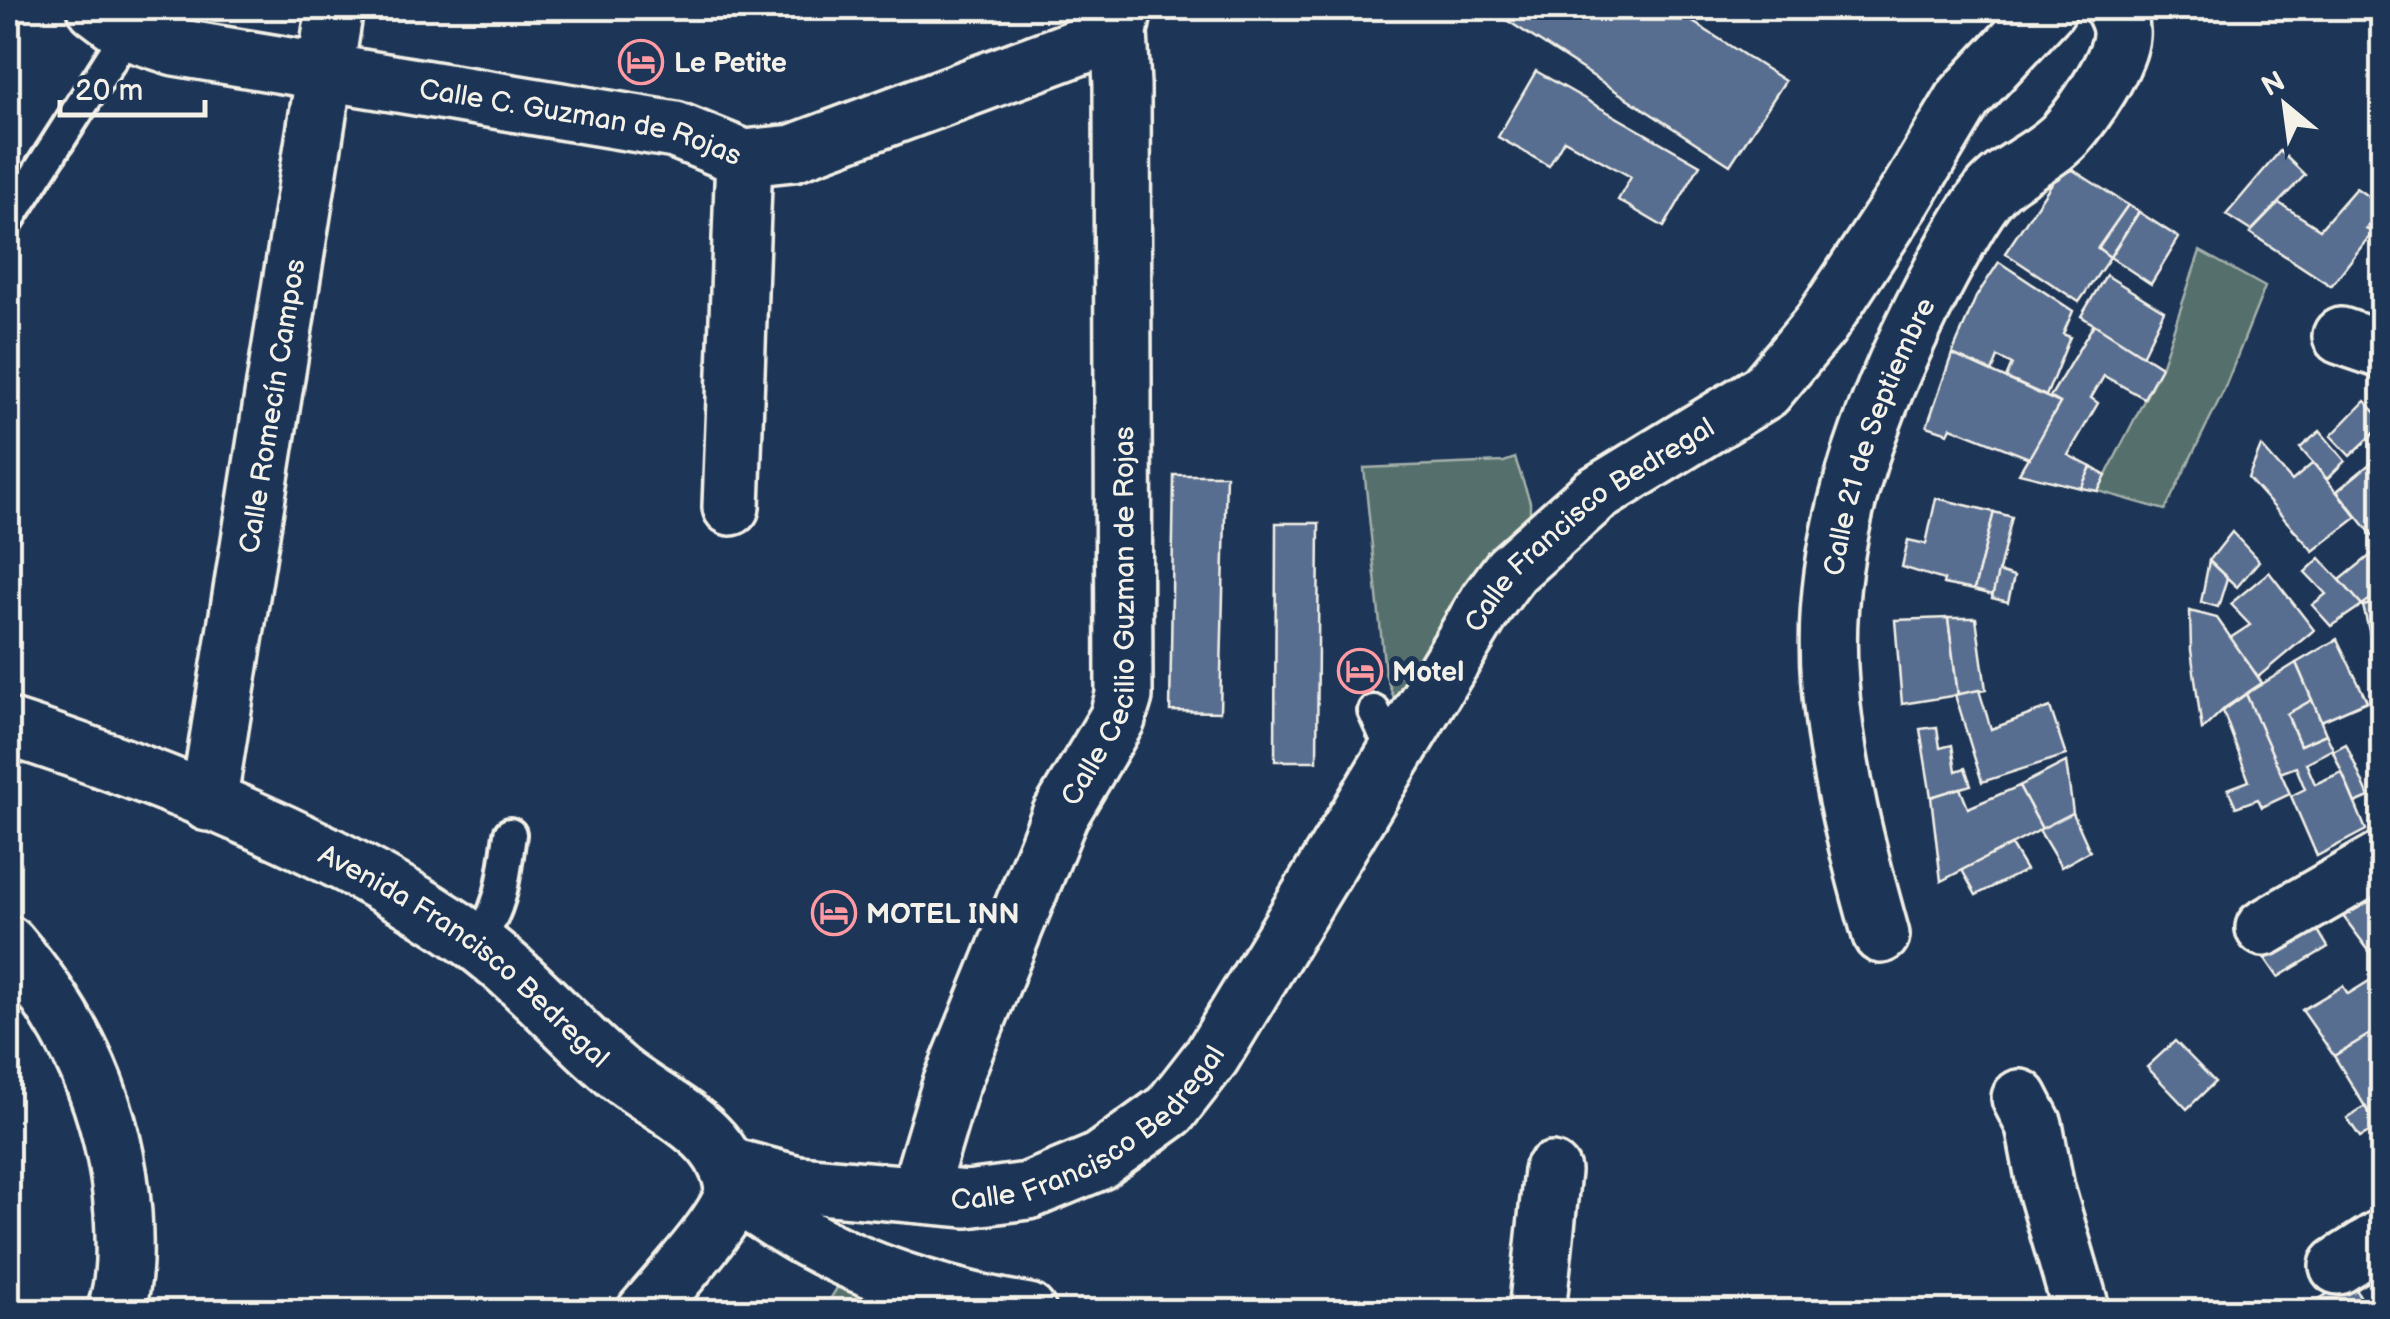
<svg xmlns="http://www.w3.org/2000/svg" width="2390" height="1319" font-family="'Balsamiq Sans',sans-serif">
<rect width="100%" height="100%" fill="#1d3557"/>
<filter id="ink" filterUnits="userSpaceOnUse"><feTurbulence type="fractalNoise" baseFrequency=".01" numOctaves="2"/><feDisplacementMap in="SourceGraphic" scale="20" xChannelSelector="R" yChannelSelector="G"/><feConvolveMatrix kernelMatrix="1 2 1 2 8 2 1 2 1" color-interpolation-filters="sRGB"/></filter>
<g filter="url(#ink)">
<g fill="#546f6c" stroke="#a4b0aa" stroke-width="2.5">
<path d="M2200 251 2265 287 2223 392 2165 510 2098 491 2161 367Z"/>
<path d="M1515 458 1530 502V524L1398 710 1385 673 1364 468 1504 462Z"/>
<path d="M842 1280 932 1312H822Z"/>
</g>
<g fill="#586e91" stroke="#f4f1e8" stroke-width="2.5">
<path d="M1488 8H1671L1785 81 1730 165Z"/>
<path d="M1536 71 1700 165 1664 227 1618 200 1631 177 1564 140 1549 166 1498 137Z"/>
<path d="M2280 151 2305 175 2251 231 2226 215Z"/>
<path d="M2073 170 2128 205 2098 248 2110 257 2079 302 2005 253 2058 174Z"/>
<path d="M2356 188 2382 206V224L2372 220 2366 228 2372 233 2331 286 2250 233 2279 203 2320 229Z"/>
<path d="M2128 205 2139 212 2110 257 2098 248Z"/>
<path d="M2139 212 2179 238 2151 284 2110 257Z"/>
<path d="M1999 262 2073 311 2063 334 2070 337 2046 396 2006 378 2012 364 1998 357 1992 372 1952 354 1976 297Z"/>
<path d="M2106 275 2164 311 2142 356 2081 316Z"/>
<path d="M2094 324 2161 367 2144 398 2104 376 2091 398 2098 403 2068 455 2091 467 2081 488 2019 473 2060 403 2050 397Z"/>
<path d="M1952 354 2060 403 2029 458 1951 427 1948 433 1927 426Z"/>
<path d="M2365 401 2382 419V426L2350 456 2331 436Z"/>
<path d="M2320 431 2345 461 2327 479 2300 448Z"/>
<path d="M2261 446 2292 481 2313 463 2357 517 2313 551 2248 478Z"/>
<path d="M2382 454V529L2373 536 2337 491Z"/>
<path d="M2091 467 2106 476 2098 491 2081 488Z"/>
<path d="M1174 475H1226L1220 712 1170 711Z"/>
<path d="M1936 498 1994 512 1974 590 1943 584 1944 580 1902 567 1908 540 1926 544Z"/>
<path d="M1994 512 2012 517 1993 595 1974 590Z"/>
<path d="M1276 523H1319L1317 761H1275Z"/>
<path d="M2232 532 2259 561 2237 587 2209 561Z"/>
<path d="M2382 546V591L2362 605 2340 580Z"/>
<path d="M2320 558 2362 605 2331 626 2312 605 2326 594 2305 572Z"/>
<path d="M2209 561 2227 578 2218 607 2201 602Z"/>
<path d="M1998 572 2014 577 2008 602 1992 598Z"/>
<path d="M2269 572 2314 630 2258 677 2230 638 2250 625 2230 604Z"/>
<path d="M2382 602V636L2371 639 2363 606Z"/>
<path d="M2190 611 2217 618 2262 683 2226 707 2202 730 2191 650Z"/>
<path d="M1948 618 1958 695 1902 704 1895 620Z"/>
<path d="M1948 618H1976L1986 690 1958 695Z"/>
<path d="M2337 639 2367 701 2321 721 2296 663Z"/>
<path d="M2296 663 2312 700 2287 714 2300 745 2326 734 2333 749 2306 763 2315 784 2342 772 2366 830 2317 856 2291 796 2305 789 2296 767 2280 773 2246 694Z"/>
<path d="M1979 690 1991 729 2050 707 2066 755 1982 782 1955 695Z"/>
<path d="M2246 694 2290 794 2262 807 2258 799 2236 807 2228 789 2249 781 2223 711Z"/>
<path d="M2312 700 2326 734 2300 745 2287 714Z"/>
<path d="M1937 727 1940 748 1952 745 1956 771 1965 768 1971 785 1931 797 1920 729Z"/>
<path d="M2346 744 2369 797 2355 803 2333 751Z"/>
<path d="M2066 762 2073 813 2042 829 2019 786Z"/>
<path d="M2019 786 2042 829 1941 881 1931 797 1960 788 1968 808Z"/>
<path d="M2073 813 2090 851 2061 867 2039 830Z"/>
<path d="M2011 845 2026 870 1976 895 1962 870Z"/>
<path d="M2382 887V968L2340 912Z"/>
<path d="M2316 927 2328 947 2278 977 2264 957Z"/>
<path d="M2382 973V1027L2334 1056 2302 1010 2343 986 2348 994Z"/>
<path d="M2382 1027V1055L2370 1062 2382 1083V1134L2334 1056Z"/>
<path d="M2175 1041 2215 1082 2187 1109 2147 1067Z"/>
<path d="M2365 1106 2378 1127 2360 1137 2347 1118Z"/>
<path d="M2351 1280 2369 1312H2297Z"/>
</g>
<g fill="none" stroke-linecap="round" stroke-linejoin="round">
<defs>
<g id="service">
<path d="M8 220 128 32"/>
<path d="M1374 711 1385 735 1401 745"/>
<path d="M476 943C503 908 504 876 510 834"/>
</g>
<g id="minor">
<path id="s1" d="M96 8 128 32 175 47 675 130 744 158 793 153 1119 32"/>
<path d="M2341 336 2382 350"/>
<path d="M731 507 744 158"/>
<path d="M2264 928 2382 860"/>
<path id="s2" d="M1881 935C1858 853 1836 768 1830 683 1818 544 1871 406 1934 285 1946 262 1976 206 1993 189 2014 167 2046 156 2066 134 2084 114 2119 63 2121 36 2122 25 2118 17 2113 8"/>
<path d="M8 944C76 1024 115 1107 123 1213 125 1247 126 1280 115 1312"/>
<path d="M2020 1098 2034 1125 2046 1189 2082 1312"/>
<path id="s3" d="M726 1165 798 1184 967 1199 1028 1191 1098 1162 1170 1110 1212 1056 1488 601 1511 570 1595 495 1765 391 1821 324 1905 197 1964 98 2048 8"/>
<path d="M733 1193C761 1209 786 1228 813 1242 874 1276 960 1301 1028 1312"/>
<path id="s4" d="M918 1194 950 1087 1060 815 1117 719 1124 696 1122 85 1119 32 1124 8"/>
<path d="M2338 1266 2382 1238"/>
<path d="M1537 1312 1552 1171"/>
</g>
<g id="tertiary">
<path id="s5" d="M208 803 335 8"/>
</g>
<g id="secondary">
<path id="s6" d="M8 727C159 776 345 849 475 942 525 979 567 1029 615 1070 654 1104 728 1129 733 1190 734 1214 663 1290 645 1312"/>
</g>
</defs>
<use href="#service" stroke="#f4f1e8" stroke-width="38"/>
<use href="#minor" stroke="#f4f1e8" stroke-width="62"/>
<use href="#tertiary" stroke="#f4f1e8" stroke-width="62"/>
<use href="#secondary" stroke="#f4f1e8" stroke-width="62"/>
<use href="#service" stroke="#1d3557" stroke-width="30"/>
<use href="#minor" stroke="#1d3557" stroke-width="55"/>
<use href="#tertiary" stroke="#1d3557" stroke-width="55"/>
<use href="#secondary" stroke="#1d3557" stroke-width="55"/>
</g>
</g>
<defs>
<symbol id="hotel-ring" viewBox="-11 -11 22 22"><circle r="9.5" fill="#1d3557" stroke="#ff9aa2" stroke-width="1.5"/><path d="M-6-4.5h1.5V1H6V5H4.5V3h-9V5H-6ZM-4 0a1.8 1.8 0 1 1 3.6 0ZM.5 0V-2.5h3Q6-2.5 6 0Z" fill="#ff9aa2"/></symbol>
</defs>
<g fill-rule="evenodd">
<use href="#hotel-ring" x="616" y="37" width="50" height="50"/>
<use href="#hotel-ring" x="1335" y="646" width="50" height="50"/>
<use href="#hotel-ring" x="809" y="888" width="50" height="50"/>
</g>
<g text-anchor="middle" stroke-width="10" stroke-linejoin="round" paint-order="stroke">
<g font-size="28" font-weight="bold" fill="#f4f1e8" stroke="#1d3557" text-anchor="start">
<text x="674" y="72">Le Petite</text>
<text x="1392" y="681">Motel</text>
<text x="866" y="923">MOTEL INN</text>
</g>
<g font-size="28" fill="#f4f1e8" stroke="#1d3557">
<text dy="10" stroke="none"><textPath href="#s1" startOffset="502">Calle C. Guzman de Rojas</textPath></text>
<text dy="10" stroke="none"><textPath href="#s5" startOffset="402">Calle Romecín Campos</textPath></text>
<text dy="10" stroke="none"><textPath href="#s2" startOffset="512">Calle 21 de Septiembre</textPath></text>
<text dy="10" stroke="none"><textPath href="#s3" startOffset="1198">Calle Francisco Bedregal</textPath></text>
<text dy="10" stroke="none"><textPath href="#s4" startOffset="615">Calle Cecilio Guzman de Rojas</textPath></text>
<text dy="10" stroke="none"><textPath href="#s6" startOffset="515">Avenida Francisco Bedregal</textPath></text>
<text dy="10" stroke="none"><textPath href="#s3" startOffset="388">Calle Francisco Bedregal</textPath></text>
</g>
</g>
<rect width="2390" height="1319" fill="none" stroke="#1d3557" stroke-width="40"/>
<rect x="20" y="20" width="2350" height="1279" fill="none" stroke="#f4f1e8" stroke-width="4" filter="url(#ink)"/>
<g transform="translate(2285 105) rotate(331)" stroke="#1d3557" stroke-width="8" paint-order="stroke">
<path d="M0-8L18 38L0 25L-18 38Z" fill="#f4f1e8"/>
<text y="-15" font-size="28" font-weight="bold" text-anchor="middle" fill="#f4f1e8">N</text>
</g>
<path d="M60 100v15h145v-15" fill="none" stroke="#f4f1e8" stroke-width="5"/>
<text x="75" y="100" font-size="30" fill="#f4f1e8" stroke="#1d3557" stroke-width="8" paint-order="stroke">20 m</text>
</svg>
